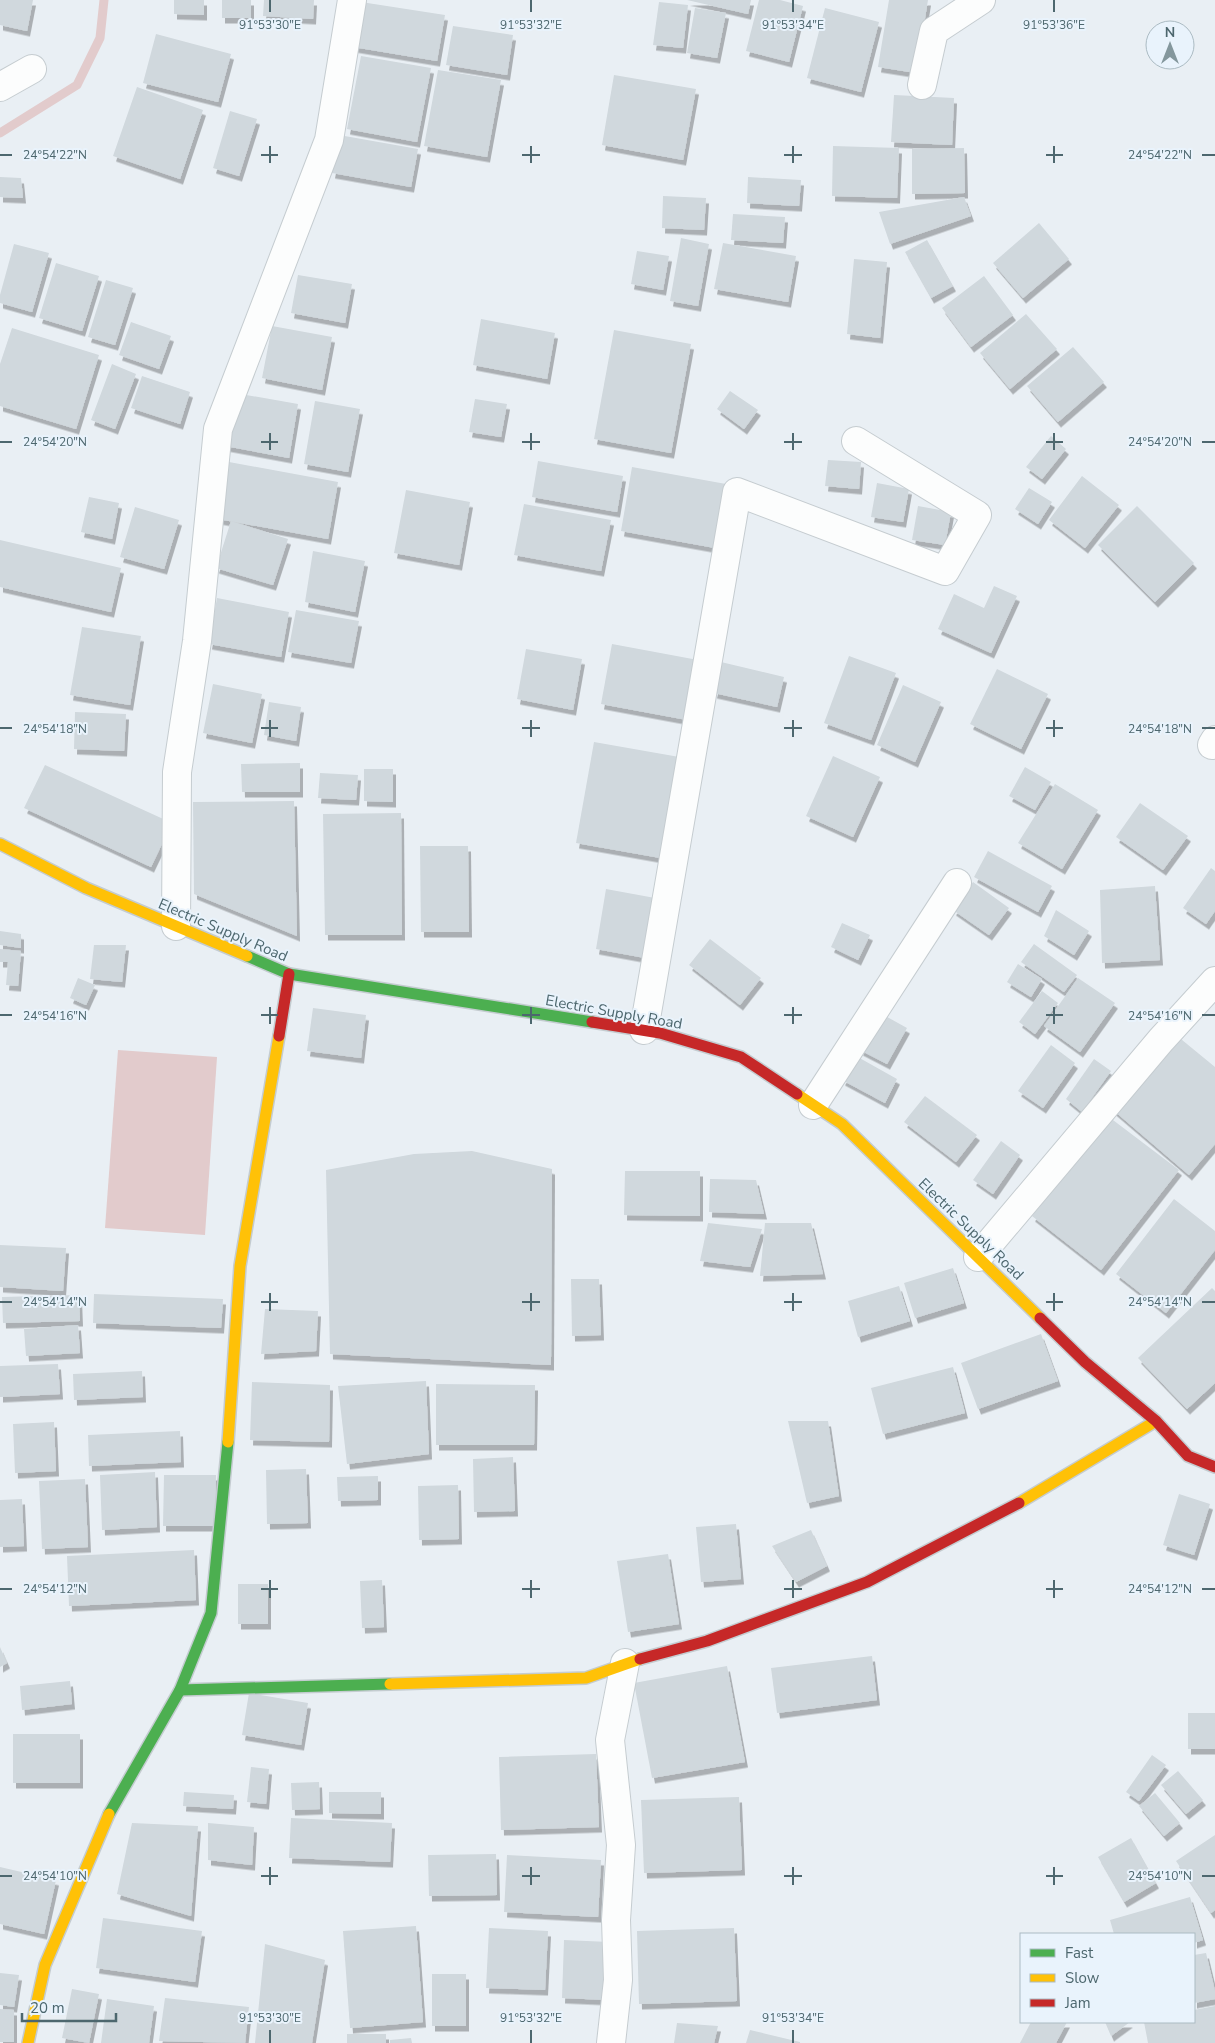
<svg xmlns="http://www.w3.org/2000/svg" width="1215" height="2043" font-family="'Nunito Sans',sans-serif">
<defs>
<filter id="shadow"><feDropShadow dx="3" dy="5.5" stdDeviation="0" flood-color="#0004"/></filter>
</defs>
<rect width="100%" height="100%" fill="#e9eff4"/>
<path fill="#e2cbcc" d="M118 1050 217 1057 205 1235 105 1228Z"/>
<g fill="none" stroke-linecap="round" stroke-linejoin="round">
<path stroke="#e2cbcc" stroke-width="9" d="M0 133 77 85 100 38 104 0"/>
</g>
<g fill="#d0d8dd" filter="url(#shadow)">
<path d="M0 0H33L27 31 0 25Z"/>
<path d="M174 0H204V15L174 14Z"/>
<rect x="222" y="0" width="29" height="18"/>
<path d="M264 0H314L313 19 263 16Z"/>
<path d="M687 0H751L748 14Z"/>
<path d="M759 0H780L803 6 789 62 746 51Z"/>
<path d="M889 0H928L916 73 878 67Z"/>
<path d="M361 2 445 15 437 61 353 47Z"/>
<path d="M659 2 688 5 683 48 653 45Z"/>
<path d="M695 8 726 13 717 58 687 53Z"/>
<path d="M825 8 879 22 861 92 807 78Z"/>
<path d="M453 26 513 35 507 75 446 65Z"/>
<path d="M156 34 231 54 218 102 143 83Z"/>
<path d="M361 56 431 68 417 142 347 129Z"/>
<path d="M438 70 501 80 487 157 424 146Z"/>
<path d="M614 75 696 89 683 160 602 145Z"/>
<path d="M137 87 203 110 180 179 113 156Z"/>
<path d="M894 95 954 98 952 145 891 142Z"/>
<path d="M230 111 257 119 239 176 213 168Z"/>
<path d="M339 135 418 149 411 187 332 173Z"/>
<path d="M833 146 899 148 897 198 832 196Z"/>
<path d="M964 148 965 193 912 194V149Z"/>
<path d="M0 177 21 178 23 198 0 197Z"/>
<path d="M748 177 801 180 799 206 747 203Z"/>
<path d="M663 196 706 198 704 230 662 228Z"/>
<path d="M964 197 971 216 890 244 879 212Z"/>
<path d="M733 214 785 217 783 243 731 240Z"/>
<path d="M1039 223 1069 259 1023 298 993 263Z"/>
<path d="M681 238 709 244 698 306 670 301Z"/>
<path d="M927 240 953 286 931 298 905 252Z"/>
<path d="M723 243 796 256 788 302 714 289Z"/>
<path d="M14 244 49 253 32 312 0 303V295Z"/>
<path d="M637 251 669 256 663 290 631 284Z"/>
<path d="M854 259 887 262 880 338 847 334Z"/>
<path d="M56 263 99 276 82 331 39 318Z"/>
<path d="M298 275 352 284 345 323 291 313Z"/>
<path d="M984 276 1013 315 971 347 942 308Z"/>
<path d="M106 280 133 288 115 345 88 337Z"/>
<path d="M1026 314 1057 349 1010 389 980 353Z"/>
<path d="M481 319 555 333 547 379 473 365Z"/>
<path d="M131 322 171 336 159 369 119 355Z"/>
<path d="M272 326 332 337 322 390 262 378Z"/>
<path d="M12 328 99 355 76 429 0 406V364Z"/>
<path d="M614 330 691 344 671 453 594 439Z"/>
<path d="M1073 347 1104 382 1058 422 1027 386Z"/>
<path d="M112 364 136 374 115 429 91 420Z"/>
<path d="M142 376 190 392 180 424 131 408Z"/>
<path d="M730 391 758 410 744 429 717 409Z"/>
<path d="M235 393 298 404 289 458 225 446Z"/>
<path d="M475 399 507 404 501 437 469 432Z"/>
<path d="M315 401 360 409 348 472 304 464Z"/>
<path d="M1051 436 1066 449 1042 479 1026 467Z"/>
<path d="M828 460 861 462 859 489 825 486Z"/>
<path d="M538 461 623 476 617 512 532 497Z"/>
<path d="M229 462 338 482 328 539 218 519Z"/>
<path d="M632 467 726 484 715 548 621 531Z"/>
<path d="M1082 476 1119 505 1085 548 1049 520Z"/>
<path d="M877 483 909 489 903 522 871 517Z"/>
<path d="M1029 488 1052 502 1038 524 1015 509Z"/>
<path d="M406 490 470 502 459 565 394 553Z"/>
<path d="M89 497 119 503 112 539 81 532Z"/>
<path d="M524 504 611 520 601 571 514 555Z"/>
<path d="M918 506 951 512 945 545 912 540Z"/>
<path d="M1137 506 1194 563 1155 602 1098 545Z"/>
<path d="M135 507 179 520 164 569 120 557Z"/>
<path d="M231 521 288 539 273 585 216 568Z"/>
<path d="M0 540 121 568 111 612 0 587Z"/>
<path d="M313 551 365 561 355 612 305 602Z"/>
<path d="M994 586 1017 596 991 653 938 629 954 594 984 608Z"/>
<path d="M217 598 289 612 281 657 209 644Z"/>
<path d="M296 610 359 621 351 663 288 652Z"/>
<path d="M82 627 141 636 130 705 70 695Z"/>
<path d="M612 644 698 660 687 720 601 704Z"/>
<path d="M526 649 582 659 573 710 517 699Z"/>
<path d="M849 656 896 673 871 740 824 723Z"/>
<path d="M721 662 784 677 777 707 714 693Z"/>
<path d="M997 669 1048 694 1021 749 970 724Z"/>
<path d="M213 684 262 694 252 743 203 733Z"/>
<path d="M903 685 941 702 915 762 877 745Z"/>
<path d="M269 702 301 707 296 741 264 735Z"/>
<path d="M75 712 126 714 124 751 74 749Z"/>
<path d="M594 742 685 758 666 859 576 843Z"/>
<path d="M833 756 880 777 853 837 806 816Z"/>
<path d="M300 763V792H242L241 764Z"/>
<path d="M45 765 172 823 151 867 24 808Z"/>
<path d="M1025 767 1051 782 1035 810 1009 796Z"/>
<path d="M364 769H393V802L364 801Z"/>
<path d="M320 773 358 775 356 800 318 798Z"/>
<path d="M1055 784 1098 810 1062 869 1018 843Z"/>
<path d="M294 801 297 936 194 894 193 802Z"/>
<path d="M1140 803 1188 836 1163 870 1116 837Z"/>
<path d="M401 813 402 935H325L323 814Z"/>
<path d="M420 846H468L469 932H421Z"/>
<path d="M988 851 1052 886 1038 912 974 877Z"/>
<path d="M1211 868 1215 871V911L1206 924 1183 908Z"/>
<path d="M973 882 1009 908 989 935 953 910Z"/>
<path d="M1155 886 1160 960 1102 963 1100 890Z"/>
<path d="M606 889 655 898 645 958 596 949Z"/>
<path d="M1056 910 1089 931 1074 955 1044 936Z"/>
<path d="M842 923 870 935 858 960 831 947Z"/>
<path d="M0 931 21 934V948L0 945Z"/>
<path d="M710 939 761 978 740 1005 689 965Z"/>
<path d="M1034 944 1077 975 1064 992 1021 962Z"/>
<path d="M94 945H126L122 982 90 979Z"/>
<path d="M0 949 21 951 18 986 6 985 8 962H0Z"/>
<path d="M1018 964 1042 979 1031 997 1007 982Z"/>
<path d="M78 978 95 985 86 1005 70 998Z"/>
<path d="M1078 978 1115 1003 1080 1052 1044 1026Z"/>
<path d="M1042 991 1058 1003 1035 1034 1019 1022Z"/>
<path d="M313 1008 366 1015 361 1058 307 1051Z"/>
<path d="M880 1013 907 1028 887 1064 860 1050Z"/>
<path d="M1176 1035 1215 1067V1144L1189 1175 1112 1109Z"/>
<path d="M1051 1045 1075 1063 1043 1108 1018 1091Z"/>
<path d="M856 1056 897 1079 885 1103 842 1080Z"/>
<path d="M1094 1059 1111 1071 1082 1112 1066 1099Z"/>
<path d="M925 1096 977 1135 956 1162 904 1122Z"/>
<path d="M1109 1117 1179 1170 1101 1270 1032 1216Z"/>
<path d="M1001 1141 1020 1155 993 1194 973 1180Z"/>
<path d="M472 1151 552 1169 551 1365 330 1354 326 1170 414 1154Z"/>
<path d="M625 1171H700V1216L624 1215Z"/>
<path d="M710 1179 756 1180 764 1214 709 1212Z"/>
<path d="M1174 1199 1215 1231V1250L1166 1313 1116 1274Z"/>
<path d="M708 1223 762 1229 750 1267 700 1261Z"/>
<path d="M765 1223H811L823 1274 760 1276Z"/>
<path d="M0 1245 66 1248 63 1291 0 1287Z"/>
<path d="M953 1268 964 1303 915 1318 904 1283Z"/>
<path d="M571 1279H599L601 1335 572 1336Z"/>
<path d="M899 1286 910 1321 858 1337 848 1301Z"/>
<path d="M1212 1288 1215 1291V1383L1187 1409 1138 1358Z"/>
<path d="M94 1294 223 1299 221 1328 93 1323Z"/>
<path d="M79 1295 80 1321 3 1323 2 1297Z"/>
<path d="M265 1309 318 1311 316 1351 261 1354Z"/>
<path d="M78 1325 80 1353 26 1356 24 1329Z"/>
<path d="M1041 1334 1058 1381 978 1409 961 1363Z"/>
<path d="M58 1364 60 1394 0 1397V1366Z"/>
<path d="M953 1367 965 1413 883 1434 871 1388Z"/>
<path d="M142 1371 143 1397 74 1400 73 1374Z"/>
<path d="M426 1381 429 1454 347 1464 338 1386Z"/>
<path d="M252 1382 330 1385 329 1442 250 1440Z"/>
<path d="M436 1384 535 1385 534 1445H436Z"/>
<path d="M788 1421H828L839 1496 807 1503Z"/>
<path d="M54 1422 56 1471 15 1473 13 1424Z"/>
<path d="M180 1431 181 1462 89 1466 88 1435Z"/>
<path d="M513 1457 515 1511 474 1512 473 1459Z"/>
<path d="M306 1469 308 1523 267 1524 266 1470Z"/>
<path d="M155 1472 157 1527 102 1530 100 1475Z"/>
<path d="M164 1475H216L215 1526H163Z"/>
<path d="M378 1476V1500L338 1501 337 1477Z"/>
<path d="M85 1479 88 1547 42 1549 39 1481Z"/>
<path d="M458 1485 459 1539 419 1540 418 1486Z"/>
<path d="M1179 1494 1210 1504 1194 1555 1163 1545Z"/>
<path d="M22 1499 24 1546 0 1547V1500Z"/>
<path d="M736 1524 741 1579 701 1582 696 1527Z"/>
<path d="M811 1530 827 1566 796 1582 772 1546Z"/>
<path d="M194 1550 196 1600 69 1606 67 1556Z"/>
<path d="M668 1554 679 1624 628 1632 617 1561Z"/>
<path d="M382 1580 384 1627 362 1628 360 1581Z"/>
<rect x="238" y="1584" width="30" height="40"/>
<path d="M0 1647 7 1663 0 1667Z"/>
<path d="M872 1656 877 1700 777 1713 771 1668Z"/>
<path d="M727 1666 745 1762 652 1778 634 1683Z"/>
<path d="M70 1681 72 1704 22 1710 20 1686Z"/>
<path d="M249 1693 308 1703 301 1745 242 1735Z"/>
<rect x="1188" y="1713" width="27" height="36"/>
<rect x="13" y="1734" width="67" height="49"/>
<path d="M596 1754 599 1827 501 1830 499 1757Z"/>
<path d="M1152 1755 1166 1765 1139 1801 1126 1792Z"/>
<path d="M251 1767 269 1769 266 1804 247 1802Z"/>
<path d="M1178 1771 1203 1800 1186 1814 1161 1785Z"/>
<path d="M319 1782 320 1809 292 1810 291 1783Z"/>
<path d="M184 1792 234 1795 233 1809 183 1806Z"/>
<path d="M329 1792H381V1814L329 1813Z"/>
<path d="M1155 1793 1180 1823 1164 1836 1139 1806Z"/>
<path d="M739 1797 742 1870 644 1873 641 1800Z"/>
<path d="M291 1818 392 1823 390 1862 289 1858Z"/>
<path d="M132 1823 198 1826 191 1916 117 1894Z"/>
<path d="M208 1823 254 1827 252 1865 208 1860Z"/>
<path d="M1215 1835V1910L1211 1913 1176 1861Z"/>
<path d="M1131 1838 1156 1883 1124 1902 1098 1857Z"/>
<path d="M496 1854 497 1895 429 1896 428 1855Z"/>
<path d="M507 1855 601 1860 598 1917 504 1912Z"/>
<path d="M0 1867 56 1880 44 1934 0 1924Z"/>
<path d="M1190 1897 1203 1940 1194 1943V1934H1114L1110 1920Z"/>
<path d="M103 1918 202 1931 195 1982 96 1968Z"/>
<path d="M416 1926 423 2022 350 2028 343 1931Z"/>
<path d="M489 1928 548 1931 545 1990 486 1988Z"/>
<path d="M734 1928 737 2001 639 2004 637 1931Z"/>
<path d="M564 1940 609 1942 607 2000 562 1998Z"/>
<path d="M265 1944 325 1960 312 2043H255Z"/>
<path d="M1206 1953 1215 1991V1999L1194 2003V1955Z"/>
<path d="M0 1973 19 1975 14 2007 0 2005Z"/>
<rect x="432" y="1974" width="34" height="52"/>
<path d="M72 1989 99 1994 89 2043 62 2038Z"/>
<path d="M165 1998 249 2007 245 2043 159 2041Z"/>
<path d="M107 1999 154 2006 149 2043H101Z"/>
<path d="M1215 2006V2043H1148L1144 2022H1194V2010Z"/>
<path d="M0 2009 14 2010V2042H0Z"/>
<path d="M1031 2022H1067L1056 2043H1020Z"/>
<path d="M1105 2022H1130L1111 2036Z"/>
<path d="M677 2023 718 2026 714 2043H674Z"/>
<path d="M750 2030 800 2042V2043H746Z"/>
<rect x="347" y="2034" width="39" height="9"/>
<path d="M411 2038 412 2043H390V2040Z"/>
</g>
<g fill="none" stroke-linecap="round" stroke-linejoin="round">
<defs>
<g id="street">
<path d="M922 85 934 31 981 0"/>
<path d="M0 87 32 69"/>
<path d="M1212 745 1215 740"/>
<path d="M176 926 177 772 197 641 218 429 329 140 352 0"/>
<path d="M644 1030 737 492 945 571 977 515 856 441"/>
<path d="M813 1105 957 883"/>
<path d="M978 1257 1161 1040 1215 981"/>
<path d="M611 2043 618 1980 616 1920 621 1845 610 1740 625 1663"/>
</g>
<g id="fast">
<path d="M247 956 289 974 592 1022"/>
<path d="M180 1690 390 1684"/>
<path d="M109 1814 180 1690 211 1613 228 1442"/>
</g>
<g id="slow">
<path d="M0 844 86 888 247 956"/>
<path d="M797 1094 842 1124 1040 1318"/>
<path d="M228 1442 240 1266 279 1036"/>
<path d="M1019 1503 1156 1421"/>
<path d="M390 1684 586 1678 640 1659"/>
<path d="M28 2043 45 1965 109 1814"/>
</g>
<g id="jam">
<path d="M592 1022 660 1033 741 1057 797 1094"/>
<path d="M279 1036 289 974"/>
<path d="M1040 1318 1085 1362 1156 1421 1188 1456 1215 1467"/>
<path d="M640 1659 707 1641 867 1582 1019 1503"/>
</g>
</defs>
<use href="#street" stroke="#c5ccd0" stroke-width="30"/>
<use href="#fast" stroke="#c4ccd0" stroke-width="14"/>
<use href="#slow" stroke="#c4ccd0" stroke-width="14"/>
<use href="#jam" stroke="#c4ccd0" stroke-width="14"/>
<use href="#street" stroke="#fcfdfd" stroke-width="28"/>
<use href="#fast" stroke="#4caf50" stroke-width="11"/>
<use href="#slow" stroke="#ffc107" stroke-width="11"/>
<use href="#jam" stroke="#c62828" stroke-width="11"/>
</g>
<path fill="none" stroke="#4d676e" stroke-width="2" d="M270 0V12M531 0V12M793 0V12M1054 0V12M270 146V163M531 146V163M793 146V163M1054 146V163M0 155H12M261 155H278M522 155H540M784 155H802M1046 155H1063M1202 155H1215M270 433V450M531 433V450M793 433V450M1054 433V450M0 442H12M261 442H278M522 442H540M784 442H802M1046 442H1063M1202 442H1215M270 720V737M531 720V737M793 720V737M1054 720V737M0 728H12M261 728H278M522 728H540M784 728H802M1046 728H1063M1202 728H1215M270 1007V1024M531 1007V1024M793 1007V1024M1054 1007V1024M0 1015H12M261 1015H278M522 1015H540M784 1015H802M1046 1015H1063M1202 1015H1215M270 1293V1311M531 1293V1311M793 1293V1311M1054 1293V1311M0 1302H12M261 1302H278M522 1302H540M784 1302H802M1046 1302H1063M1202 1302H1215M270 1580V1598M531 1580V1598M793 1580V1598M1054 1580V1598M0 1589H12M261 1589H278M522 1589H540M784 1589H802M1046 1589H1063M1202 1589H1215M270 1867V1885M531 1867V1885M793 1867V1885M1054 1867V1885M0 1876H12M261 1876H278M522 1876H540M784 1876H802M1046 1876H1063M1202 1876H1215M270 2030V2043M531 2030V2043M793 2030V2043"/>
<g text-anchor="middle" stroke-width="4" stroke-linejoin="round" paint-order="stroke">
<g font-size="15" fill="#4d676e" stroke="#e9f3fc">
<text transform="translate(223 930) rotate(23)" y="5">Electric Supply Road</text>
<text transform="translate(614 1012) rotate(10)" y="5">Electric Supply Road</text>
<text transform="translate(971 1229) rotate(44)" y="5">Electric Supply Road</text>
</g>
</g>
<g font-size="12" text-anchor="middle" fill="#4d676e" stroke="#e9f3fc" stroke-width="4" stroke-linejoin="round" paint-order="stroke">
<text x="270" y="29">91°53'30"E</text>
<text x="531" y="29">91°53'32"E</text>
<text x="793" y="29">91°53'34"E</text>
<text x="1054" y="29">91°53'36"E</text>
<text x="55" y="159">24°54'22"N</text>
<text x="1160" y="159">24°54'22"N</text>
<text x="55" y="446">24°54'20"N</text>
<text x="1160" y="446">24°54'20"N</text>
<text x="55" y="733">24°54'18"N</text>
<text x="1160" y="733">24°54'18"N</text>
<text x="55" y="1020">24°54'16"N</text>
<text x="1160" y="1020">24°54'16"N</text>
<text x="55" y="1306">24°54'14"N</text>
<text x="1160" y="1306">24°54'14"N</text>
<text x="55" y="1593">24°54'12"N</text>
<text x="1160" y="1593">24°54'12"N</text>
<text x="55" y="1880">24°54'10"N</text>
<text x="1160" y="1880">24°54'10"N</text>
<text x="270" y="2022">91°53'30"E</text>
<text x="531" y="2022">91°53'32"E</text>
<text x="793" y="2022">91°53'34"E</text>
</g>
<rect x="1020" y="1933" width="175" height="90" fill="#e9f3fc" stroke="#abbbc3"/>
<rect x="1030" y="1949" width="25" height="8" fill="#4caf50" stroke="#abbbc3"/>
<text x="1065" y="1958" font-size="15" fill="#4d676e">Fast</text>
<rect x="1030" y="1974" width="25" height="8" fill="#ffc107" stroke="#abbbc3"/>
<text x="1065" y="1983" font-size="15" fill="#4d676e">Slow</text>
<rect x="1030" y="1999" width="25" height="8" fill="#c62828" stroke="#abbbc3"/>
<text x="1065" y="2008" font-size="15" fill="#4d676e">Jam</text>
<g transform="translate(1170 45)"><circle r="24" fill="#e9f3fc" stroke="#abbbc3"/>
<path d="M0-4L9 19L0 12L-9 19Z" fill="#84979d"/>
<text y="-8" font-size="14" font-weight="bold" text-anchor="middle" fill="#4d676e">N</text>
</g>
<path d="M22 2013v8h94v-8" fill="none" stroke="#4d676e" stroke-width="2.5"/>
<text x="30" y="2013" font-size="15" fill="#4d676e" stroke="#e9f3fc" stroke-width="4" paint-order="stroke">20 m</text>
</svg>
